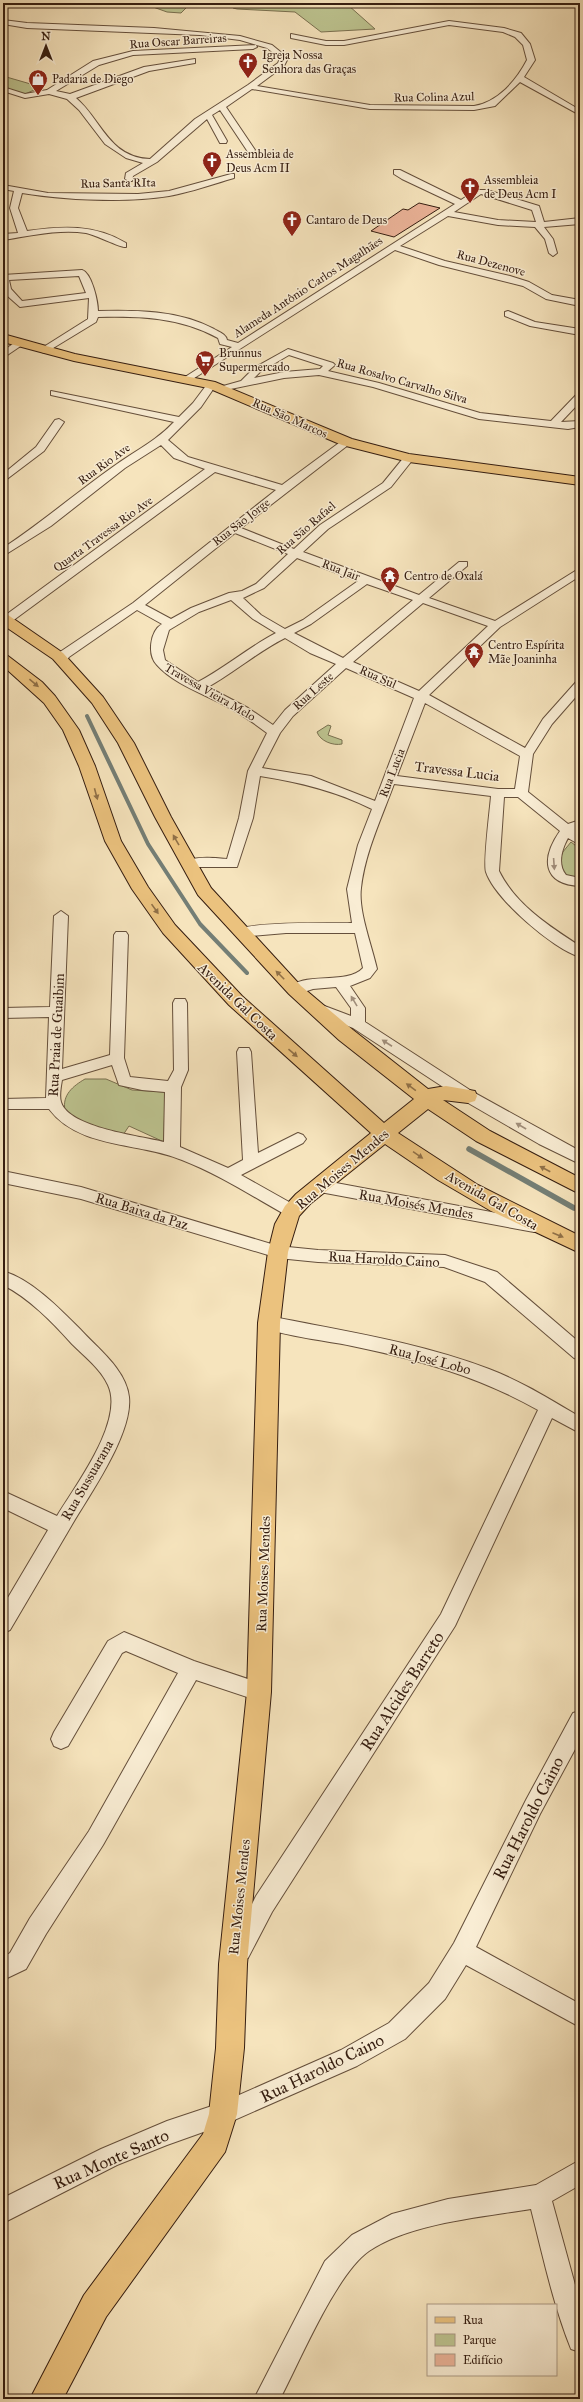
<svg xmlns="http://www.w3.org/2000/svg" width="583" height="2402" font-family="'IM FELL Great Primer',serif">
<rect width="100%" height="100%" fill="#f6e4bd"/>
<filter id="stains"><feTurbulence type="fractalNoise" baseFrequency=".005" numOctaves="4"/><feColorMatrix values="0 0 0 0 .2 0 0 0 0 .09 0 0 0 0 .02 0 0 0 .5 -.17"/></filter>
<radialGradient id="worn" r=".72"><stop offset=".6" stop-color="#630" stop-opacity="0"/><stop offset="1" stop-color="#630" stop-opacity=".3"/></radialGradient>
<g fill="#bdc490" stroke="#797050">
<path d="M142 3H191L181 13 167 12Z"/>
<path d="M204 3H339L348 5 375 29 321 32 295 12 237 9 233 8 235 6Z"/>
<path d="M3 76 41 87 25 94 3 88Z"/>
<path d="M328 725 331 726 328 735 342 740V744C333 746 320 741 317 732Z"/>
<path d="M571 842 580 849V879L566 876 559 864 562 853Z"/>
<path d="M85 1079H106L132 1090 165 1092 164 1142 129 1126 123 1135 84 1124 65 1110C62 1095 73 1086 85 1079Z"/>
</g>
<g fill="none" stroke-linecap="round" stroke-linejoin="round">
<path stroke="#747e75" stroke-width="4" d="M87 716 148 844 200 924 247 973"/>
<path stroke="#747e75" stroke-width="5.5" d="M469 1149 574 1208"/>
</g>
<path fill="#eab297" stroke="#351d10" d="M419 203 440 208 394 237 371 231 403 209 408 210Z"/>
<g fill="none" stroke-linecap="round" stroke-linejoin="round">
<defs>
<g id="minor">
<path d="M3 20 27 23 154 28 240 36 272 45 288 58 284 66 257 86 370 105 474 106C498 102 516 81 527 60L523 45 515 37 503 32 449 25 344 45H326L291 38V34L326 41H344L449 21 504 28 521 33 530 44 535 60 524 77 580 110V115L520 82 495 106 474 110 370 109 252 89 226 107 255 150 254 152H248L220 110 212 115 227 141 226 143H220L207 119 157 162 133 176 132 181H129L125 179 126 173 143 163 126 158 105 144 79 110 67 99 49 94 25 98 3 91V87L25 94 47 90 93 61 133 51 256 45 257 47 253 49 133 55 99 65 56 91 70 94 144 67 195 59V63L149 71 76 98C101 119 109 158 150 159L195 119 248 85 278 63 280 58 267 48 240 40 200 35 27 28 3 24Z"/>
<path d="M394 170H400L461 200 476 190H487L539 206 544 222 580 218V224L544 227 553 239 557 253 553 256 549 253 545 239 535 227 498 225 448 216 400 246 445 261 510 276 529 282 552 295 580 300V306L546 299 523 286 439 265 395 250 188 382 183 379 185 377 232 347 220 344 218 338C180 317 140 316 98 317L96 322 45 353 42 352V348L88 319 89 298 20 307 3 292V275L82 270C92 273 98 302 98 311 136 310 179 310 214 329 219 332 226 334 227 340L238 343 455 204 402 179 394 174ZM481 194 532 210 536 222 498 220 454 212ZM79 276 86 293 22 301 11 289 9 280Z"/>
<path d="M231 174H234V178C213 184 191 192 169 196 126 203 64 200 22 193L18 208 27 231C62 226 94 224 126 243V247C121 248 96 235 86 233 58 229 30 236 3 240V234L18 233 10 208 14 191 3 189V185L48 193 138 194 169 191Z"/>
<path d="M508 311 535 322 580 329V335L530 326 505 316V312Z"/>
<path d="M17 341 25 343 3 358V351Z"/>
<path d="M288 349 333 363 335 365 328 371 379 383 480 413 551 421 577 394 580 393V402L561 422 580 421V427L568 429 479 419 373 387 319 375 284 378 221 391 216 388 241 381 254 368ZM289 355 323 366 320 369 284 372 254 378 260 372Z"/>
<path d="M211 382 216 385 201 407 168 440 188 457 282 485 343 440H351L352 442 241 528 294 549 320 525 383 483 405 456 409 455 414 458 391 487 328 529 303 552 419 595 459 562H467V566L429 598 495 621 580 568V576L500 627 429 695 525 748 543 719 576 682 580 681V692L552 724 533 754 528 792 568 824 580 820V829L576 831 580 834V845L568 838C562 849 557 864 566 875L580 878V886C542 884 541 858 560 831L518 797H504L499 871C516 905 549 926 580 946V957C553 949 495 899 486 872 483 863 490 809 491 796L394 784C382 817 365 852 361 888 358 911 372 946 377 969L370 978 350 986 365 1008V1022L473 1092 580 1151V1164L539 1144 463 1100 353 1028 309 1011 307 1007 309 1003 314 1002 351 1016V1008L336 987 313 989 295 995 290 993 288 990C300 970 347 986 363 968L355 933H286L240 937 233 932C240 921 335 923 352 923L347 889 358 845 372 809C336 791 299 782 260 776L253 818 237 867H185L183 864C189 855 217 858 227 859L239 818 248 771 267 733C254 723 241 714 226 706 204 694 174 684 157 665 147 655 150 631 162 624L137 610 69 657 65 663 61 664 55 660 60 652 133 603 276 490 215 472 11 622H3V617L205 469 174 458 161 445 125 468 51 526 3 556V548C43 522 78 491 117 464 137 450 157 440 174 422L51 395V391L179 417 193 403 208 383ZM235 533 288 554 256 584 242 591 229 593 191 608 171 619 145 605ZM297 558 358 581 303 620 285 629 261 615 243 598 264 588ZM367 584 413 600 343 658 294 633 311 624ZM231 600 253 619 276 633C249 647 226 667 198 682L165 660 163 650 169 630 199 612ZM423 603 488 626 419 691 353 662ZM285 638 310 653 336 664 285 710 273 725 248 708 208 687C235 672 257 652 285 638ZM346 668 414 698 375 801 311 776 262 768 280 733 293 716ZM425 703 520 756 515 789H498L397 776Z"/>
<path d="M59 419 64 422 44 451 3 482V474L36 447 55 420Z"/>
<path d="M61 911 68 916 62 1069 110 1055 114 935 116 932H126L128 935 124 1058 130 1077 168 1081 174 1070 173 1003 175 999H185L187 1003 188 1070 181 1087 180 1147 228 1168 243 1160 237 1052 239 1048H249L251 1052 258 1153 298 1133 303 1135 306 1139 303 1143 241 1175 298 1207 300 1211 298 1215 292 1217 286 1215C252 1196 218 1174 182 1160 139 1142 79 1149 49 1109H3V1099L46 1098 49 1017 3 1018V1008L50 1007 54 916ZM112 1065 119 1085 142 1090 165 1092 164 1142C141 1136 69 1128 61 1102 59 1096 61 1086 62 1080Z"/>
<path d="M3 1171 81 1187 278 1246 318 1250 445 1255 497 1272 580 1343V1360L574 1358 485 1282 444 1267 318 1262 278 1258 81 1199 3 1183Z"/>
<path d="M320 1180 534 1220 540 1222 542 1226 540 1230 534 1232 320 1192 314 1190 312 1186 314 1182Z"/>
<path d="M3 1271C32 1280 58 1307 80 1329 97 1348 126 1369 129 1397 133 1434 89 1495 70 1528 50 1562 30 1596 10 1630L3 1633V1606L48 1530 3 1508V1491L57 1516C75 1486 125 1421 108 1385 101 1369 84 1356 72 1344 52 1322 29 1298 3 1285Z"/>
<path d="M269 1316C343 1331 418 1342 489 1369 521 1381 551 1400 580 1417V1433L552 1418 551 1420 455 1626 272 1912 248 1958 240 1961 232 1958 229 1950 256 1896 441 1614 538 1410C478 1376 419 1360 352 1346 323 1340 291 1337 263 1328L261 1323 263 1318Z"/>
<path d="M124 1632 194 1661 266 1685 269 1692 266 1699 259 1701 196 1680 103 1845 46 1934 26 1969 3 1980V1957L10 1953 30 1918 89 1831 178 1673 126 1651 122 1653 68 1746 61 1749 54 1746 51 1739 54 1732 108 1641Z"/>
<path d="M580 1711V1740L540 1814 476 1947 580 2004V2027L466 1965 445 1999 405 2039 357 2066 223 2125 167 2145 117 2165 3 2223V2198L101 2149 167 2121 221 2103 341 2050 389 2023 429 1983 454 1943 526 1800 573 1713Z"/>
<path d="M580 2160V2185L552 2201 580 2303V2352L571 2349C553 2304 543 2256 531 2209 482 2217 410 2223 369 2251 336 2274 300 2361 280 2399H254L325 2261 352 2235 392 2214 448 2199 536 2185Z"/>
</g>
<g id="major">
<path d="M3 334 75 354 215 382 352 439 409 454 580 477V485L409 462 342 445 208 388 74 361 3 342Z"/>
<path d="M3 614 8 615 63 653 103 697 134 743 171 817 211 888 301 986 353 1030 428 1089 446 1086 475 1091 477 1096 475 1101 468 1103 443 1100 490 1131 580 1178V1194L476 1141 428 1109 398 1133 478 1185 580 1236V1253L491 1211 438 1180 385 1144 310 1204 299 1216 288 1252 280 1323 271 1692 247 1964 244 2048 237 2114 225 2152 106 2317 63 2399H30L84 2295 203 2134 209 2114 216 2048 219 1964 247 1692 258 1323 268 1252 275 1224 285 1206 296 1194 371 1133 229 1005 163 933 132 889 105 841 79 766 63 730 44 703 3 666V655L8 656 42 682 55 696 79 730 95 766 121 841 148 887 175 925 242 996 384 1123 414 1099 339 1040 289 994 198 895 155 817 118 743 92 703 53 659 3 625Z"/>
</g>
</defs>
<use href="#minor" stroke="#654f3b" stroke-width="2"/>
<use href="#major" stroke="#351d10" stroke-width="2"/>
<use href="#minor" fill="#f9edd4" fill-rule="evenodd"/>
<use href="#major" fill="#ebc27e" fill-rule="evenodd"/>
</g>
<defs><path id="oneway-solid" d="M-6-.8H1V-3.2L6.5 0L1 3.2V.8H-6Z"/></defs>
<g fill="#907047">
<use href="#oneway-solid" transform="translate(34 683) rotate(40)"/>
<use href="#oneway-solid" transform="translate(96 794) rotate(75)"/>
<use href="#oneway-solid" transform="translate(176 840) rotate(-120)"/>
<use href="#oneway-solid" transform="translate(155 909) rotate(55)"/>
<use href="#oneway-solid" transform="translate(280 975) rotate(-135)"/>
<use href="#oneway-solid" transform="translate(293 1053) rotate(41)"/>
<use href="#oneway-solid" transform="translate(411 1087) rotate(-144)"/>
<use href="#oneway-solid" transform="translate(418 1155) rotate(34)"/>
<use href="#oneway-solid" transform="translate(545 1169) rotate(-152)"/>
<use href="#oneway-solid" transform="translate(558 1235) rotate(23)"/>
</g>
<g fill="#a18f7c">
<use href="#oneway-solid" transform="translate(554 864) rotate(86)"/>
<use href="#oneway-solid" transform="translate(354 1001) rotate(-121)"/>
<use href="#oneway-solid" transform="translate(387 1043) rotate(-147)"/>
<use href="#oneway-solid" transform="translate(521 1126) rotate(-150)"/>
</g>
<defs>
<symbol id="church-pin" viewBox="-11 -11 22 30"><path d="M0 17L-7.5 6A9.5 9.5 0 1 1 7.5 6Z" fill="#8f2418" stroke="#f9edd4"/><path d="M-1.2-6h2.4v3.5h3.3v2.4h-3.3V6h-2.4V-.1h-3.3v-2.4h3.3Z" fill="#fff"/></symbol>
<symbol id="shop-pin" viewBox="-11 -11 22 30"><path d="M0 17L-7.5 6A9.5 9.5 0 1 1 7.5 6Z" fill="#8f2418" stroke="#f9edd4"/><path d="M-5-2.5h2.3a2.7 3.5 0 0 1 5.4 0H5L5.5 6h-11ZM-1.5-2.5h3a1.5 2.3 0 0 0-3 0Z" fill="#fff"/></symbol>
<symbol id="supermarket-pin" viewBox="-11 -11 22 30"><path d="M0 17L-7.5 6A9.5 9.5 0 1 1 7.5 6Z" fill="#8f2418" stroke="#f9edd4"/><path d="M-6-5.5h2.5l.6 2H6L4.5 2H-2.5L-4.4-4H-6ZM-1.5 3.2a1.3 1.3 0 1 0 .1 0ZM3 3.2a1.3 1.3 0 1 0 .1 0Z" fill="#fff"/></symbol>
<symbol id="temple-pin" viewBox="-11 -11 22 30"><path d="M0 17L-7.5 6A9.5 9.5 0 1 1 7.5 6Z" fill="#8f2418" stroke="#f9edd4"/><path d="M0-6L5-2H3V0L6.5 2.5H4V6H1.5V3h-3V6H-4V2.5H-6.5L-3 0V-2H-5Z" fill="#fff"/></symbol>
</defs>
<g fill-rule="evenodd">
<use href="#church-pin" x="237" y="51" width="22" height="30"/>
<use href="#shop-pin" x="27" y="68" width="22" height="30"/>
<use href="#church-pin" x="201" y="150" width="22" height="30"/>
<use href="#church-pin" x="459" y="176" width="22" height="30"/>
<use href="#church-pin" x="281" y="209" width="22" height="30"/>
<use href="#supermarket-pin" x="194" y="349" width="22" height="30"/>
<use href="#temple-pin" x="379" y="565" width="22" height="30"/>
<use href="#temple-pin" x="463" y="641" width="22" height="30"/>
</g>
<g text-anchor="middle" stroke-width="3" stroke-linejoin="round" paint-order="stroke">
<g font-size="12" fill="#351d10" stroke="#f9edd4">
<text transform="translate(178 41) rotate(-4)" y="4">Rua Oscar Barreiras</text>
<text transform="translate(434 97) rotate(-1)" y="4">Rua Colina Azul</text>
<text transform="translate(118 183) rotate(-1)" y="4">Rua Santa RIta</text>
<text transform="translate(491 263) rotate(15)" y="4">Rua Dezenove</text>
<text transform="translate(308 287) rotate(-33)" y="4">Alameda Antônio Carlos Magalhães</text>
<text transform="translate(402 381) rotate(16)" y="4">Rua Rosalvo Carvalho Silva</text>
<text transform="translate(290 418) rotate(24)" y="4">Rua São Marcos</text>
<text transform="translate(104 464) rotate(-36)" y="4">Rua Rio Ave</text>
<text transform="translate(241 522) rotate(-38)" y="4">Rua São Jorge</text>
<text transform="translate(306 528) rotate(-41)" y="4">Rua São Rafael</text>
<text transform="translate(103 534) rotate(-36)" y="4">Quarta Travessa Rio Ave</text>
<text transform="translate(341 570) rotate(21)" y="4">Rua Jair</text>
<text transform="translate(378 677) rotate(24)" y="4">Rua Sul</text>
<text transform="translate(313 691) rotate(-42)" y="4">Rua Leste</text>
<text transform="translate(210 692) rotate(30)" y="4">Travessa Vieira Melo</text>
<text transform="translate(392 773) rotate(-69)" y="4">Rua Lucia</text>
</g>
<g font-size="12" fill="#351d10" stroke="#f9edd4" text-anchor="start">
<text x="262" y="59">Igreja Nossa<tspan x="262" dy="14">Senhora das Graças</tspan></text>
<text x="52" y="83">Padaria de Diego</text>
<text x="226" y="158">Assembleia de<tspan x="226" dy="14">Deus Acm II</tspan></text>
<text x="484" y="184">Assembleia<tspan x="484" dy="14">de Deus Acm I</tspan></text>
<text x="306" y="224">Cantaro de Deus</text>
<text x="219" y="357">Brunnus<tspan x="219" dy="14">Supermercado</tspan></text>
<text x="404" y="580">Centro de Oxalá</text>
<text x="488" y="649">Centro Espírita<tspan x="488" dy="14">Mãe Joaninha</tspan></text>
</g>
<g font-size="14" fill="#351d10" stroke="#f9edd4">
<text transform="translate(457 771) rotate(7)" y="5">Travessa Lucia</text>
<text transform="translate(238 1001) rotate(44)" y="5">Avenida Gal Costa</text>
<text transform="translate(56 1035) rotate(-87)" y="5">Rua Praia de Guaibim</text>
<text transform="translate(342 1169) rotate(-40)" y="5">Rua Moises Mendes</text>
<text transform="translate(492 1200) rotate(30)" y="5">Avenida Gal Costa</text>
<text transform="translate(416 1204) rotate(10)" y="5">Rua Moisés Mendes</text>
<text transform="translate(142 1211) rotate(17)" y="5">Rua Baixa da Paz</text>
<text transform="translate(384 1259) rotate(3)" y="5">Rua Haroldo Caino</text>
<text transform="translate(430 1359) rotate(15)" y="5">Rua José Lobo</text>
<text transform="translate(87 1480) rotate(-60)" y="5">Rua Sussuarana</text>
<text transform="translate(263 1574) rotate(-88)" y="5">Rua Moises Mendes</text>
<text transform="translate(239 1897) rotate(-84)" y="5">Rua Moises Mendes</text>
</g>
<g font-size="17" fill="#351d10" stroke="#f9edd4">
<text transform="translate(402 1691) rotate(-57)" y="6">Rua Alcides Barreto</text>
<text transform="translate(528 1818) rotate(-63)" y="6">Rua Haroldo Caino</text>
<text transform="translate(322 2068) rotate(-26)" y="6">Rua Haroldo Caino</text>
<text transform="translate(111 2159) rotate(-24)" y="6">Rua Monte Santo</text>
</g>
</g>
<rect width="583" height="2402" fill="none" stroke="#f6e4bd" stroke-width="16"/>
<rect x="4" y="4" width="575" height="2394" fill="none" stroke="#351d10" stroke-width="2"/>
<rect x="8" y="8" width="567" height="2386" fill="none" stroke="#351d10"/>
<rect x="427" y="2304" width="130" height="72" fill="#f9edd4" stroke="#ab9a86"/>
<rect x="435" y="2317" width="20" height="6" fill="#ebc27e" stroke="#ab9a86"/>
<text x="463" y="2324" font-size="12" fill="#351d10">Rua</text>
<rect x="435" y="2334" width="20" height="12" fill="#bdc490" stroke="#ab9a86"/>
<text x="463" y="2344" font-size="12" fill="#351d10">Parque</text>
<rect x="435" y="2354" width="20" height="12" fill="#eab297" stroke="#ab9a86"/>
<text x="463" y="2364" font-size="12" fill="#351d10">Edifício</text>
<g transform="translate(46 46)" stroke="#f9edd4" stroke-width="3" paint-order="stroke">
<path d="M0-3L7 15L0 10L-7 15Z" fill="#351d10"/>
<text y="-6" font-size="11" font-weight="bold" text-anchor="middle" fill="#351d10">N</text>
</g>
<rect width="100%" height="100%" filter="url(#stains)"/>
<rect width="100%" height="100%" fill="url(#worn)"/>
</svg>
